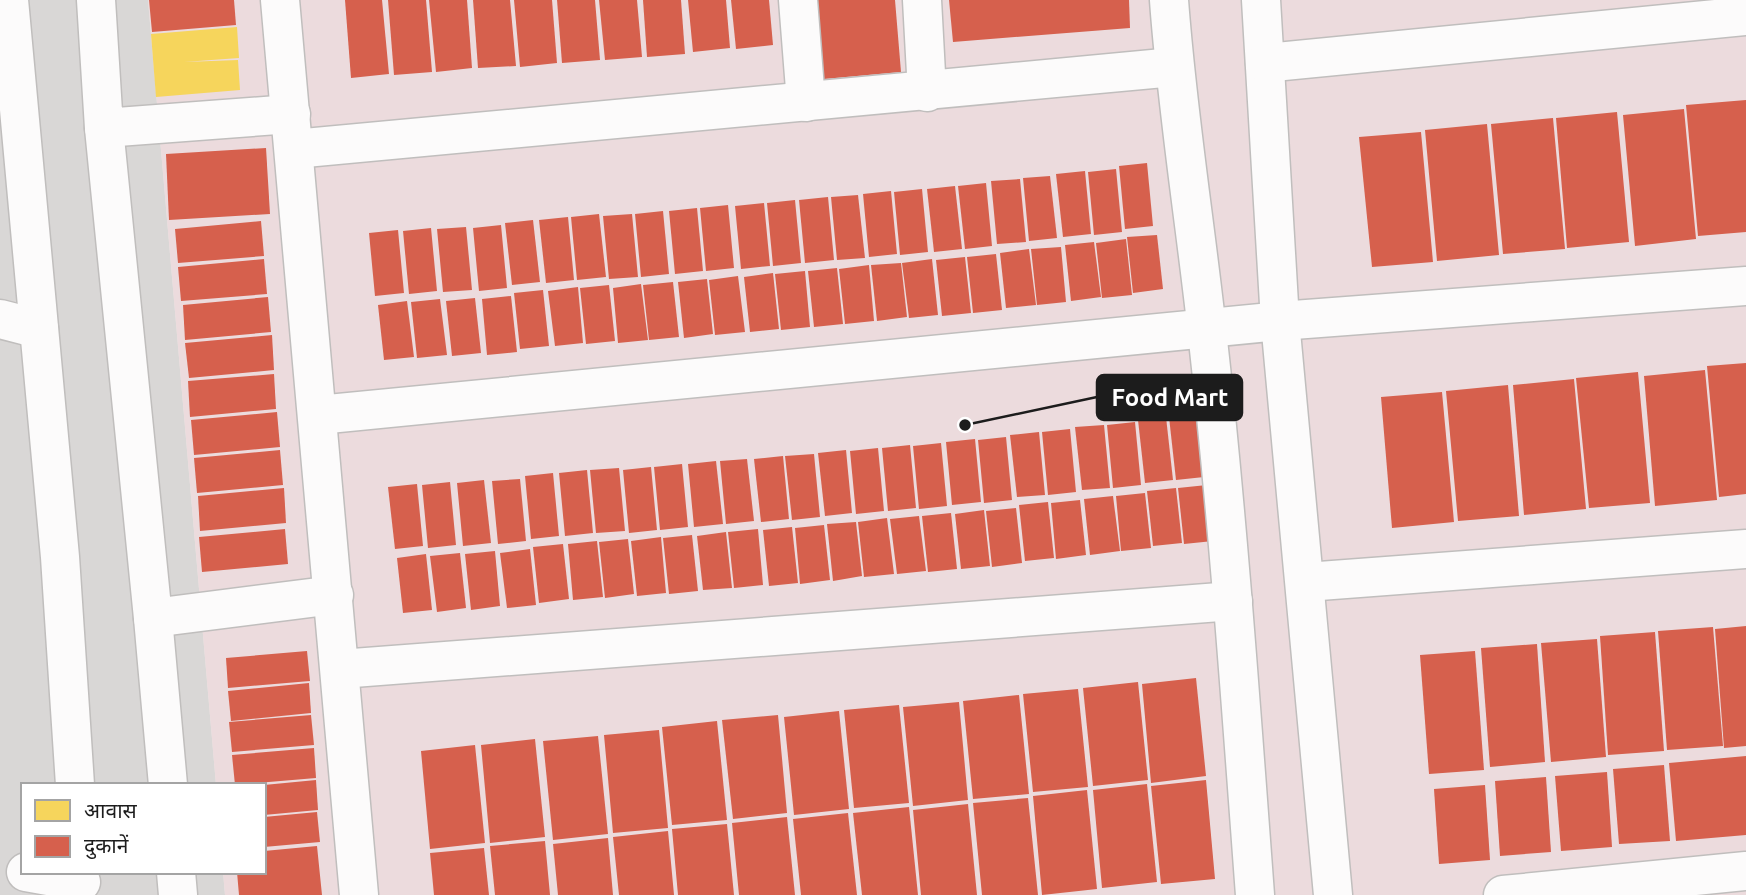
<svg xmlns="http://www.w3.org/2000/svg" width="1746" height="895" font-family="Ubuntu,'Noto Sans Devanagari',sans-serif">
<rect width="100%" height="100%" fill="#eae7e5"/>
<path fill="#d9d7d6" d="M0 0H148L216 785H23V872H223L225 895H0Z"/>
<path fill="#ecdbdd" d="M148 0H1746V895H225L223 872H264V785H216Z"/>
<path fill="#f6d55c" d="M237 27 239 58 184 62 238 60 240 90 156 97 151 34Z"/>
<g fill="#d6604d">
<path d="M149 0H234L236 25 152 32Z"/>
<path d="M345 0H382L389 74 351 78Z"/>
<path d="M388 0H426L432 72 394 75Z"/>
<path d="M429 0H467L472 68 436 72Z"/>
<path d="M473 0H510L516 66 478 68Z"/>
<path d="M514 0H552L557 63 520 67Z"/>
<path d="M557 0H595L600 60 562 63Z"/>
<path d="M599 0H637L642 57 605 60Z"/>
<path d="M643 0H681L685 54 647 57Z"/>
<path d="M688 0H726L730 48 693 52Z"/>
<path d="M731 0H769L773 45 736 49Z"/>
<path d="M815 0H895L901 72 824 79Z"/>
<path d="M949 0H1129L1130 28 953 42Z"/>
<path d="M1746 100V232L1698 236 1686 105Z"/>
<path d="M1684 109 1696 239 1635 246 1623 115Z"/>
<path d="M1617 112 1629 242 1567 248 1556 118Z"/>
<path d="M1553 118 1565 249 1503 254 1491 124Z"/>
<path d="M1487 124 1499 255 1437 261 1425 130Z"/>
<path d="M1421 132 1433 262 1372 267 1359 137Z"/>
<path d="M266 148 270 214 169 220 166 154Z"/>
<path d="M1147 163 1153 226 1125 229 1119 166Z"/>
<path d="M1116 169 1122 232 1094 235 1088 172Z"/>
<path d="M1085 171 1091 234 1063 237 1056 174Z"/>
<path d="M1050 176 1057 238 1029 241 1023 178Z"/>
<path d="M1020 179 1026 242 997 244 991 181Z"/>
<path d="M986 183 992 246 965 249 958 186Z"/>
<path d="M955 186 962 249 934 252 927 189Z"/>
<path d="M922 189 928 252 900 255 894 192Z"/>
<path d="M891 191 897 254 869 257 863 194Z"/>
<path d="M858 195 865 258 837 260 831 197Z"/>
<path d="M828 197 834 260 805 263 799 200Z"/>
<path d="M795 200 801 263 773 266 767 203Z"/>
<path d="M764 203 770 266 741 269 735 206Z"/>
<path d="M728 205 734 268 706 271 700 208Z"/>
<path d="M697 208 703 271 675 274 669 211Z"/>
<path d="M663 211 669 274 641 277 635 214Z"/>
<path d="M599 214 606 277 577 280 571 217Z"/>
<path d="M632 214 638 277 609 279 603 216Z"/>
<path d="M568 217 574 280 546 283 539 220Z"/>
<path d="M533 220 540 282 512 285 505 223Z"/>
<path d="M261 221 264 256 178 263 175 229Z"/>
<path d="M501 225 507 288 479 291 473 228Z"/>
<path d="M466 227 472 290 443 292 437 229Z"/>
<path d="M431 228 437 291 409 294 403 231Z"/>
<path d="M398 230 404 293 375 296 369 233Z"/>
<path d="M1157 235 1163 289 1133 293 1127 237Z"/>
<path d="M1126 239 1132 295 1102 298 1096 243Z"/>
<path d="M1094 242 1101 297 1071 301 1065 245Z"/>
<path d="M1061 247 1066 302 1037 305 1031 249Z"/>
<path d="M1029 249 1036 305 1006 308 1000 253Z"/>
<path d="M996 254 1002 310 973 313 967 257Z"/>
<path d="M965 257 971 313 942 316 936 260Z"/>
<path d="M264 259 267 294 181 301 178 267Z"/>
<path d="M932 259 938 315 909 318 902 263Z"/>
<path d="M901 263 907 317 877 321 871 265Z"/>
<path d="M869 265 874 321 845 324 839 269Z"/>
<path d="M837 268 843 324 814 327 808 271Z"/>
<path d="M805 271 810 327 781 330 775 274Z"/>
<path d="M773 273 779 329 750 332 744 277Z"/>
<path d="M738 276 745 332 715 335 709 280Z"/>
<path d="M707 279 713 334 684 338 678 282Z"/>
<path d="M673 282 679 337 649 340 643 285Z"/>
<path d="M641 284 648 340 618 343 613 288Z"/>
<path d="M609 285 615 341 586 344 580 288Z"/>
<path d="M578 287 583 343 555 346 548 291Z"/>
<path d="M543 290 549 346 520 349 514 293Z"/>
<path d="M511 296 517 352 487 355 482 299Z"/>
<path d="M268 297 271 332 185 340 183 305Z"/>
<path d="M475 298 481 353 452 356 446 301Z"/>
<path d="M440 299 447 355 417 358 411 302Z"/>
<path d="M407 301 414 357 384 360 378 305Z"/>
<path d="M272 335 274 370 189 378 185 343Z"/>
<path d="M1746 363V494L1719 497 1707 366Z"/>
<path d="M1705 370 1717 500 1655 506 1644 376Z"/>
<path d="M1638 372 1650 503 1589 508 1576 378Z"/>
<path d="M274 374 276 409 190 417 188 381Z"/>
<path d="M1574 379 1586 509 1524 515 1513 385Z"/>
<path d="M1508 385 1519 516 1458 521 1446 391Z"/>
<path d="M1442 392 1454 522 1392 528 1381 397Z"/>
<path d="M277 412 280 447 194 455 191 420Z"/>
<path d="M1198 414 1204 477 1176 480 1169 417Z"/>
<path d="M1166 417 1173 480 1145 483 1138 420Z"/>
<path d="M1135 422 1141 485 1113 488 1107 425Z"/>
<path d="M1104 425 1110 488 1082 490 1075 427Z"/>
<path d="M1070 429 1076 492 1048 495 1042 432Z"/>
<path d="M1039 432 1045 495 1017 497 1010 435Z"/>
<path d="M1006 437 1012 500 984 503 978 440Z"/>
<path d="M975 439 981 502 952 505 946 442Z"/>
<path d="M941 443 947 506 919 509 913 446Z"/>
<path d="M910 445 916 508 888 511 882 448Z"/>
<path d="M878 448 884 511 856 514 850 451Z"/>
<path d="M280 450 283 485 197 493 194 458Z"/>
<path d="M846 450 852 513 825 516 818 453Z"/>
<path d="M814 454 820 517 792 520 785 456Z"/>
<path d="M783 456 789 519 761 522 754 459Z"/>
<path d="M747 459 754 521 726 524 720 461Z"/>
<path d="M716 461 723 524 694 527 688 464Z"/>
<path d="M682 464 688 527 660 530 654 467Z"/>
<path d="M651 467 657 530 629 533 623 470Z"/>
<path d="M619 468 625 531 596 533 590 470Z"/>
<path d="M587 470 593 533 565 536 559 473Z"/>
<path d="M553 473 559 536 531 539 525 476Z"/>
<path d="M520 479 526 541 498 544 492 481Z"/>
<path d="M484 480 491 543 463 546 457 483Z"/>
<path d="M450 482 456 545 428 548 422 485Z"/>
<path d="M417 484 423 546 395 549 388 487Z"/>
<path d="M1207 485 1213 541 1184 544 1178 488Z"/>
<path d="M284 488 286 523 200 531 198 496Z"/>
<path d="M1176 488 1182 543 1153 546 1147 491Z"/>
<path d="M1145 493 1151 548 1121 551 1116 496Z"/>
<path d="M1113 496 1120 551 1090 555 1084 499Z"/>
<path d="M1080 500 1086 555 1056 559 1051 503Z"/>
<path d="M1048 502 1054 558 1025 561 1019 505Z"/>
<path d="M1016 508 1022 563 992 567 986 511Z"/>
<path d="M984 510 990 566 961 569 955 514Z"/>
<path d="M951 513 957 569 928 572 922 516Z"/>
<path d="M919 516 926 571 897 574 890 519Z"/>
<path d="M887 518 894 574 864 577 858 522Z"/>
<path d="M856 522 862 576 833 581 827 524Z"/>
<path d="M824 525 830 580 800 584 795 528Z"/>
<path d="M792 527 798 583 769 586 763 530Z"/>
<path d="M285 529 288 564 202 572 199 537Z"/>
<path d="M758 529 763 585 734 588 728 532Z"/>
<path d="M726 532 732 588 703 590 697 536Z"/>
<path d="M692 535 698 591 669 594 663 538Z"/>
<path d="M661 537 666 593 637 596 631 541Z"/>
<path d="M628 539 634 594 605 598 599 542Z"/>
<path d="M597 541 603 597 573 600 568 544Z"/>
<path d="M563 544 569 599 539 603 533 547Z"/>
<path d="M530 549 536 605 507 608 500 553Z"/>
<path d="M495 551 500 606 471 610 465 554Z"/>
<path d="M460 553 466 608 437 612 430 556Z"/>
<path d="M426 554 432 610 403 613 397 558Z"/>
<path d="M1746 626V746L1724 748 1715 629Z"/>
<path d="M1713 627 1723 746 1667 750 1658 631Z"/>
<path d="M1655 632 1664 751 1608 755 1600 636Z"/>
<path d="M1597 639 1606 757 1551 762 1541 643Z"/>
<path d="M1537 644 1545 762 1490 767 1481 648Z"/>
<path d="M307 651 310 681 228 688 226 658Z"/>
<path d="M1475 651 1484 770 1429 774 1420 655Z"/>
<path d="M1196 678 1206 776 1151 783 1142 684Z"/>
<path d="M1138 682 1148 780 1093 786 1083 688Z"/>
<path d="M309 683 311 713 231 721 228 691Z"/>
<path d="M1078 689 1088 787 1033 792 1023 694Z"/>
<path d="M1019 695 1029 794 973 799 963 701Z"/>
<path d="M959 702 968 800 913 806 903 707Z"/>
<path d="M899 705 909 803 854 808 844 710Z"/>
<path d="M839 711 849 809 794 815 784 717Z"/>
<path d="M311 715 314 745 232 752 229 722Z"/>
<path d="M778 715 787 813 733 819 722 720Z"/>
<path d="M717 721 727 820 672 825 662 727Z"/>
<path d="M659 730 668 828 613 833 604 735Z"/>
<path d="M598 736 608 834 553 840 543 741Z"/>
<path d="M535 739 545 837 490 843 481 745Z"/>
<path d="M475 745 485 843 430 849 421 751Z"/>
<path d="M314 748 316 778 235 785 232 755Z"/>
<path d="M1746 756V835L1676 841 1669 763Z"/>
<path d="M1664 765 1670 841 1619 844 1613 769Z"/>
<path d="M1607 772 1612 847 1561 851 1555 776Z"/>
<path d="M1546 777 1551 852 1500 856 1495 781Z"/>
<path d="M316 780 318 810 264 815V785Z"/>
<path d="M1206 780 1215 879 1161 884 1151 786Z"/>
<path d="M1147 784 1157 882 1102 888 1093 790Z"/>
<path d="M1485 785 1490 860 1439 864 1434 789Z"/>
<path d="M1087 790 1097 889 1042 895 1033 796Z"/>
<path d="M1028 798 1038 895H982L973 803Z"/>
<path d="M968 804 977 895H921L913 810Z"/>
<path d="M909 807 918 895H862L853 813Z"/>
<path d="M317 812 320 842 264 847V817Z"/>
<path d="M848 813 857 895H801L793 819Z"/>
<path d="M787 817 795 895H739L732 823Z"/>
<path d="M727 824 734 895H678L672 829Z"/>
<path d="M668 831 674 895H619L613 837Z"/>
<path d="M608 838 613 895H558L553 844Z"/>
<path d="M545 841 550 895H495L490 846Z"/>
<path d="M317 846 322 895H239L237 872H264V851Z"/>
<path d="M484 848 489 895H434L430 853Z"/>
</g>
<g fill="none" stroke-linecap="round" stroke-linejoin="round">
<defs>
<g id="minor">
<path d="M9 0 60 557 75 785"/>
<path d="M96 0 104 128 291 114"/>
<path d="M280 0 359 895"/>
<path d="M798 0 806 102"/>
<path d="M922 0 927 92"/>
<path d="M1169 0C1177 111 1195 221 1207 331 1228 519 1241 707 1255 895"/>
<path d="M1261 0 1280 321 1333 895"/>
<path d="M1265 63 1746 16"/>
<path d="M104 128 153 618 334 595"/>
<path d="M294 149 1174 67"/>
<path d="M0 319 39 329"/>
<path d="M318 415 1280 321 1746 286"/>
<path d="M1306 582 1746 549"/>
<path d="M153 618 168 785"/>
<path d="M340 669 1233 601"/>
<path d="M26 872 81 882"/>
<path d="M176 872 178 895"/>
<path d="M1503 895 1746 871"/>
</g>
</defs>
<use href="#minor" stroke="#c0bebd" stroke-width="41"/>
<use href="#minor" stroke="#fcfbfb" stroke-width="38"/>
</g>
<path fill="none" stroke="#1c1c1c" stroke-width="2.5" d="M965 425L1097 397"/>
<circle fill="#1c1c1c" stroke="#fff" stroke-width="2.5" cx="965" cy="425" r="7"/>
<rect fill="#1c1c1c" stroke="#1c1c1c" stroke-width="2.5" x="1097" y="375" width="145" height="45" rx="7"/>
<g font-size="24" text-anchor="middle" font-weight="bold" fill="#fff">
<text x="1170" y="406">Food Mart</text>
</g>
<rect x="21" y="783" width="245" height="91" fill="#ffffff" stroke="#a4a4a4" stroke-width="2"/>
<rect x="35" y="800" width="35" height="21" fill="#f6d55c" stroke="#a4a4a4" stroke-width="2"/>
<text x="84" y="818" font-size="21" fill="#1c1c1c">आवास</text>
<rect x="35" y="836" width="35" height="21" fill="#d6604d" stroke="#a4a4a4" stroke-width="2"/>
<text x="84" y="853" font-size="21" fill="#1c1c1c">दुकानें</text>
</svg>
